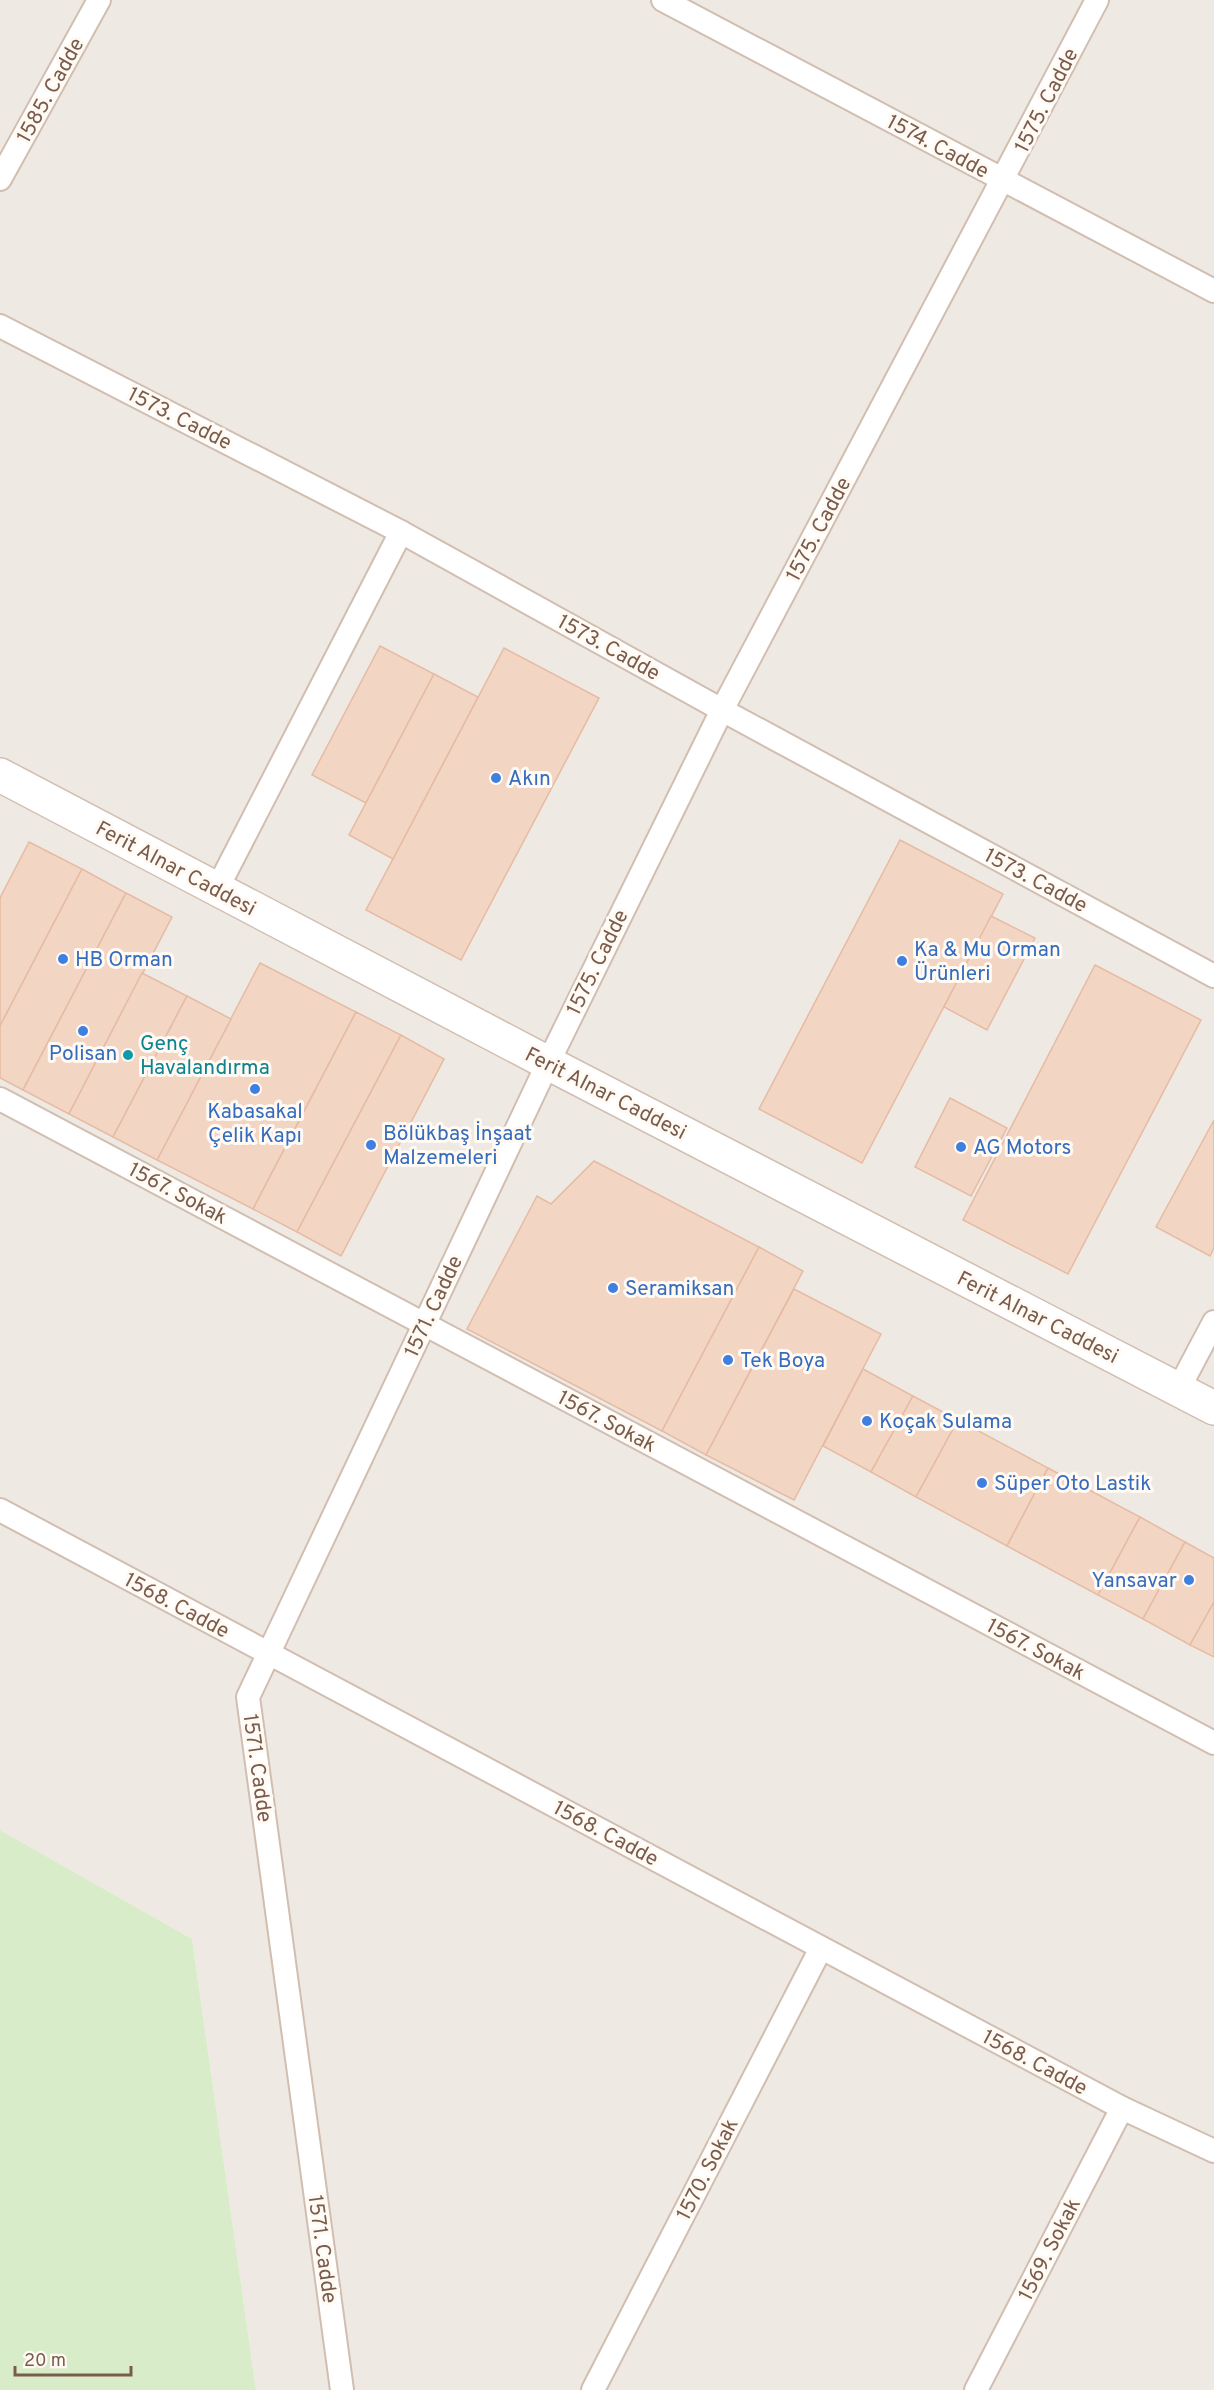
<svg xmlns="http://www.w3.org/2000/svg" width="1214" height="2390" font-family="Overpass,sans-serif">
<rect width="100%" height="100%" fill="#fdf6ec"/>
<path fill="#efe9e4" d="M0 0H1214V2390H256L192 1939 0 1830Z"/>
<path fill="#d8ecc9" d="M0 1830 192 1939 256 2390H0Z"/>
<g fill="#f3d5c3" stroke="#e6bba3" stroke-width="1.5">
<path d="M380 646 434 674 366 803 312 775Z"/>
<path d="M504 648 599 698 461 960 366 910Z"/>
<path d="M434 674 478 697 393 859 349 835Z"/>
<path d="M900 840 1003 894 862 1163 759 1109Z"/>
<path d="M29 842 82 869 0 1026V898Z"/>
<path d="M82 869 126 893 23 1090 0 1078V1026Z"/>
<path d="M126 893 172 917 69 1114 23 1090Z"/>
<path d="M991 916 1035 938 987 1030 944 1007Z"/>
<path d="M260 963 356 1012 253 1209 157 1160Z"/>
<path d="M1095 965 1201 1020 1068 1274 963 1220Z"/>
<path d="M142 973 187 996 113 1137 69 1114Z"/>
<path d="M187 996 231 1019 157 1160 113 1137Z"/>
<path d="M356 1012 401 1035 297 1232 253 1209Z"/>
<path d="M401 1035 444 1059 341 1256 297 1232Z"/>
<path d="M950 1098 1007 1128 971 1196 915 1167Z"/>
<path d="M1214 1120V1248L1210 1256 1156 1227Z"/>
<path d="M594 1161 759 1247 662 1431 467 1329 537 1196 551 1204Z"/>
<path d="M759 1247 803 1271 706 1455 662 1431Z"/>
<path d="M794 1289 881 1334 794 1500 706 1455Z"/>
<path d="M863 1369 913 1396 871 1472 823 1446Z"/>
<path d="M913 1396 958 1420 916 1497 871 1472Z"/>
<path d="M958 1420 1048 1468 1007 1546 916 1497Z"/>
<path d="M1048 1468 1140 1517 1098 1595 1007 1546Z"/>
<path d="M1140 1517 1185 1542 1143 1619 1098 1595Z"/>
<path d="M1185 1542 1214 1558V1602L1190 1645 1143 1619Z"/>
<path d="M1214 1602V1657L1190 1645Z"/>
</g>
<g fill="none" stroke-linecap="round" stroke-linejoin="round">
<defs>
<g id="service">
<path d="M663 0 1214 291"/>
<path d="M0 179 99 0"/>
<path d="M0 326 401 532 722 710 1214 976"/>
<path d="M217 889 401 532"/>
<path d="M0 1099 1214 1743"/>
<path d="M1178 1390 1214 1322"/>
<path d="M0 1510 1122 2108 1214 2151"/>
<path d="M342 2390 248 1697 548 1063 722 710 1097 0"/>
<path d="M593 2390 821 1948"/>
<path d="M976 2390 1122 2108"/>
</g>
<path id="tertiary" d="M0 775 548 1063 1214 1408"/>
</defs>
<use href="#service" stroke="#d1beb0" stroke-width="26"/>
<use href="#tertiary" stroke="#d1beb0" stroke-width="36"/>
<use href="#service" stroke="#fff" stroke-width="22"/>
<use href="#tertiary" stroke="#fff" stroke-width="33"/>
</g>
<g fill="#3f7fe0" stroke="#fffaf3" stroke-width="2">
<circle cx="496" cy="778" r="6"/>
<circle cx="63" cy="959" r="6"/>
<circle cx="902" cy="961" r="6"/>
<circle cx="83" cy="1031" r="6"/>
<circle cx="255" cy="1089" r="6"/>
<circle cx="371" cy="1145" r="6"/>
<circle cx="961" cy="1147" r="6"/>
<circle cx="613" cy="1288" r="6"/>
<circle cx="728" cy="1360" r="6"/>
<circle cx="867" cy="1421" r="6"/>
<circle cx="982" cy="1483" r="6"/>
<circle cx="1189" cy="1580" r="6"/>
</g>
<circle fill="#0f9aa8" stroke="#fffaf3" stroke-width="2" cx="128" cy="1055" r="6"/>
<g text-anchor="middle" stroke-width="6" stroke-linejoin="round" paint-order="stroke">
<g font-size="21" fill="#7a5c4d" stroke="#fffaf3">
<text transform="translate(50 90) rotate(-61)" y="7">1585. Cadde</text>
<text transform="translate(1046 100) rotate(-63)" y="7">1575. Cadde</text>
<text transform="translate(938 146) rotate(28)" y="7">1574. Cadde</text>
<text transform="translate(180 418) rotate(27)" y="7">1573. Cadde</text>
<text transform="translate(818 529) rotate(-62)" y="7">1575. Cadde</text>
<text transform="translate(609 647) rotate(29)" y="7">1573. Cadde</text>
<text transform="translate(176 868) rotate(28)" y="7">Ferit Alnar Caddesi</text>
<text transform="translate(1036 880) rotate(28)" y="7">1573. Cadde</text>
<text transform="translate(597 962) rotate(-64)" y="7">1575. Cadde</text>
<text transform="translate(606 1093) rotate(27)" y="7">Ferit Alnar Caddesi</text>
<text transform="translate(178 1193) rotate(28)" y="7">1567. Sokak</text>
<text transform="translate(433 1306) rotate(-65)" y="7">1571. Cadde</text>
<text transform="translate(1038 1317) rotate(27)" y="7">Ferit Alnar Caddesi</text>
<text transform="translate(607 1421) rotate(28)" y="7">1567. Sokak</text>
<text transform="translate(177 1605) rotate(28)" y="7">1568. Cadde</text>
<text transform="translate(1036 1649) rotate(28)" y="7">1567. Sokak</text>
<text transform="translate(258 1768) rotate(82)" y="7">1571. Cadde</text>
<text transform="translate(606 1833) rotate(28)" y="7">1568. Cadde</text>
<text transform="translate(1035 2062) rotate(28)" y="7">1568. Cadde</text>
<text transform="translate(707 2169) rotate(-63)" y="7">1570. Sokak</text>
<text transform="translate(323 2249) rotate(82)" y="7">1571. Cadde</text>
<text transform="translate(1049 2249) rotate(-63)" y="7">1569. Sokak</text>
</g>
<g font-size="21" fill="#366cbe" stroke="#fffaf3" text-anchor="start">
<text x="508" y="785">Akın</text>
<text x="914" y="956">Ka &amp; Mu Orman<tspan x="914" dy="24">Ürünleri</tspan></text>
<text x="75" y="966">HB Orman</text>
<text x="83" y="1060" text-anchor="middle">Polisan</text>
<text x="255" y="1118" text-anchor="middle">Kabasakal<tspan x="255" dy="24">Çelik Kapı</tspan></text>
<text x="383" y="1140">Bölükbaş İnşaat<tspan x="383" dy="24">Malzemeleri</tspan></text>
<text x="973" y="1154">AG Motors</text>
<text x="625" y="1295">Seramiksan</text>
<text x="740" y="1367">Tek Boya</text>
<text x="879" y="1428">Koçak Sulama</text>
<text x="994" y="1490">Süper Oto Lastik</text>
<text x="1177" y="1587" text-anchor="end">Yansavar</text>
</g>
<g font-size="21" fill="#0d838f" stroke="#fffaf3" text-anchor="start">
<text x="140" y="1050">Genç<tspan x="140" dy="24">Havalandırma</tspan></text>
</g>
</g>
<path d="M15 2366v9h116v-9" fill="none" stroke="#7a5c4d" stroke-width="3"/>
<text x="24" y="2366" font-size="18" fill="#7a5c4d" stroke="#fffaf3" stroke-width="4.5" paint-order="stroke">20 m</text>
</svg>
